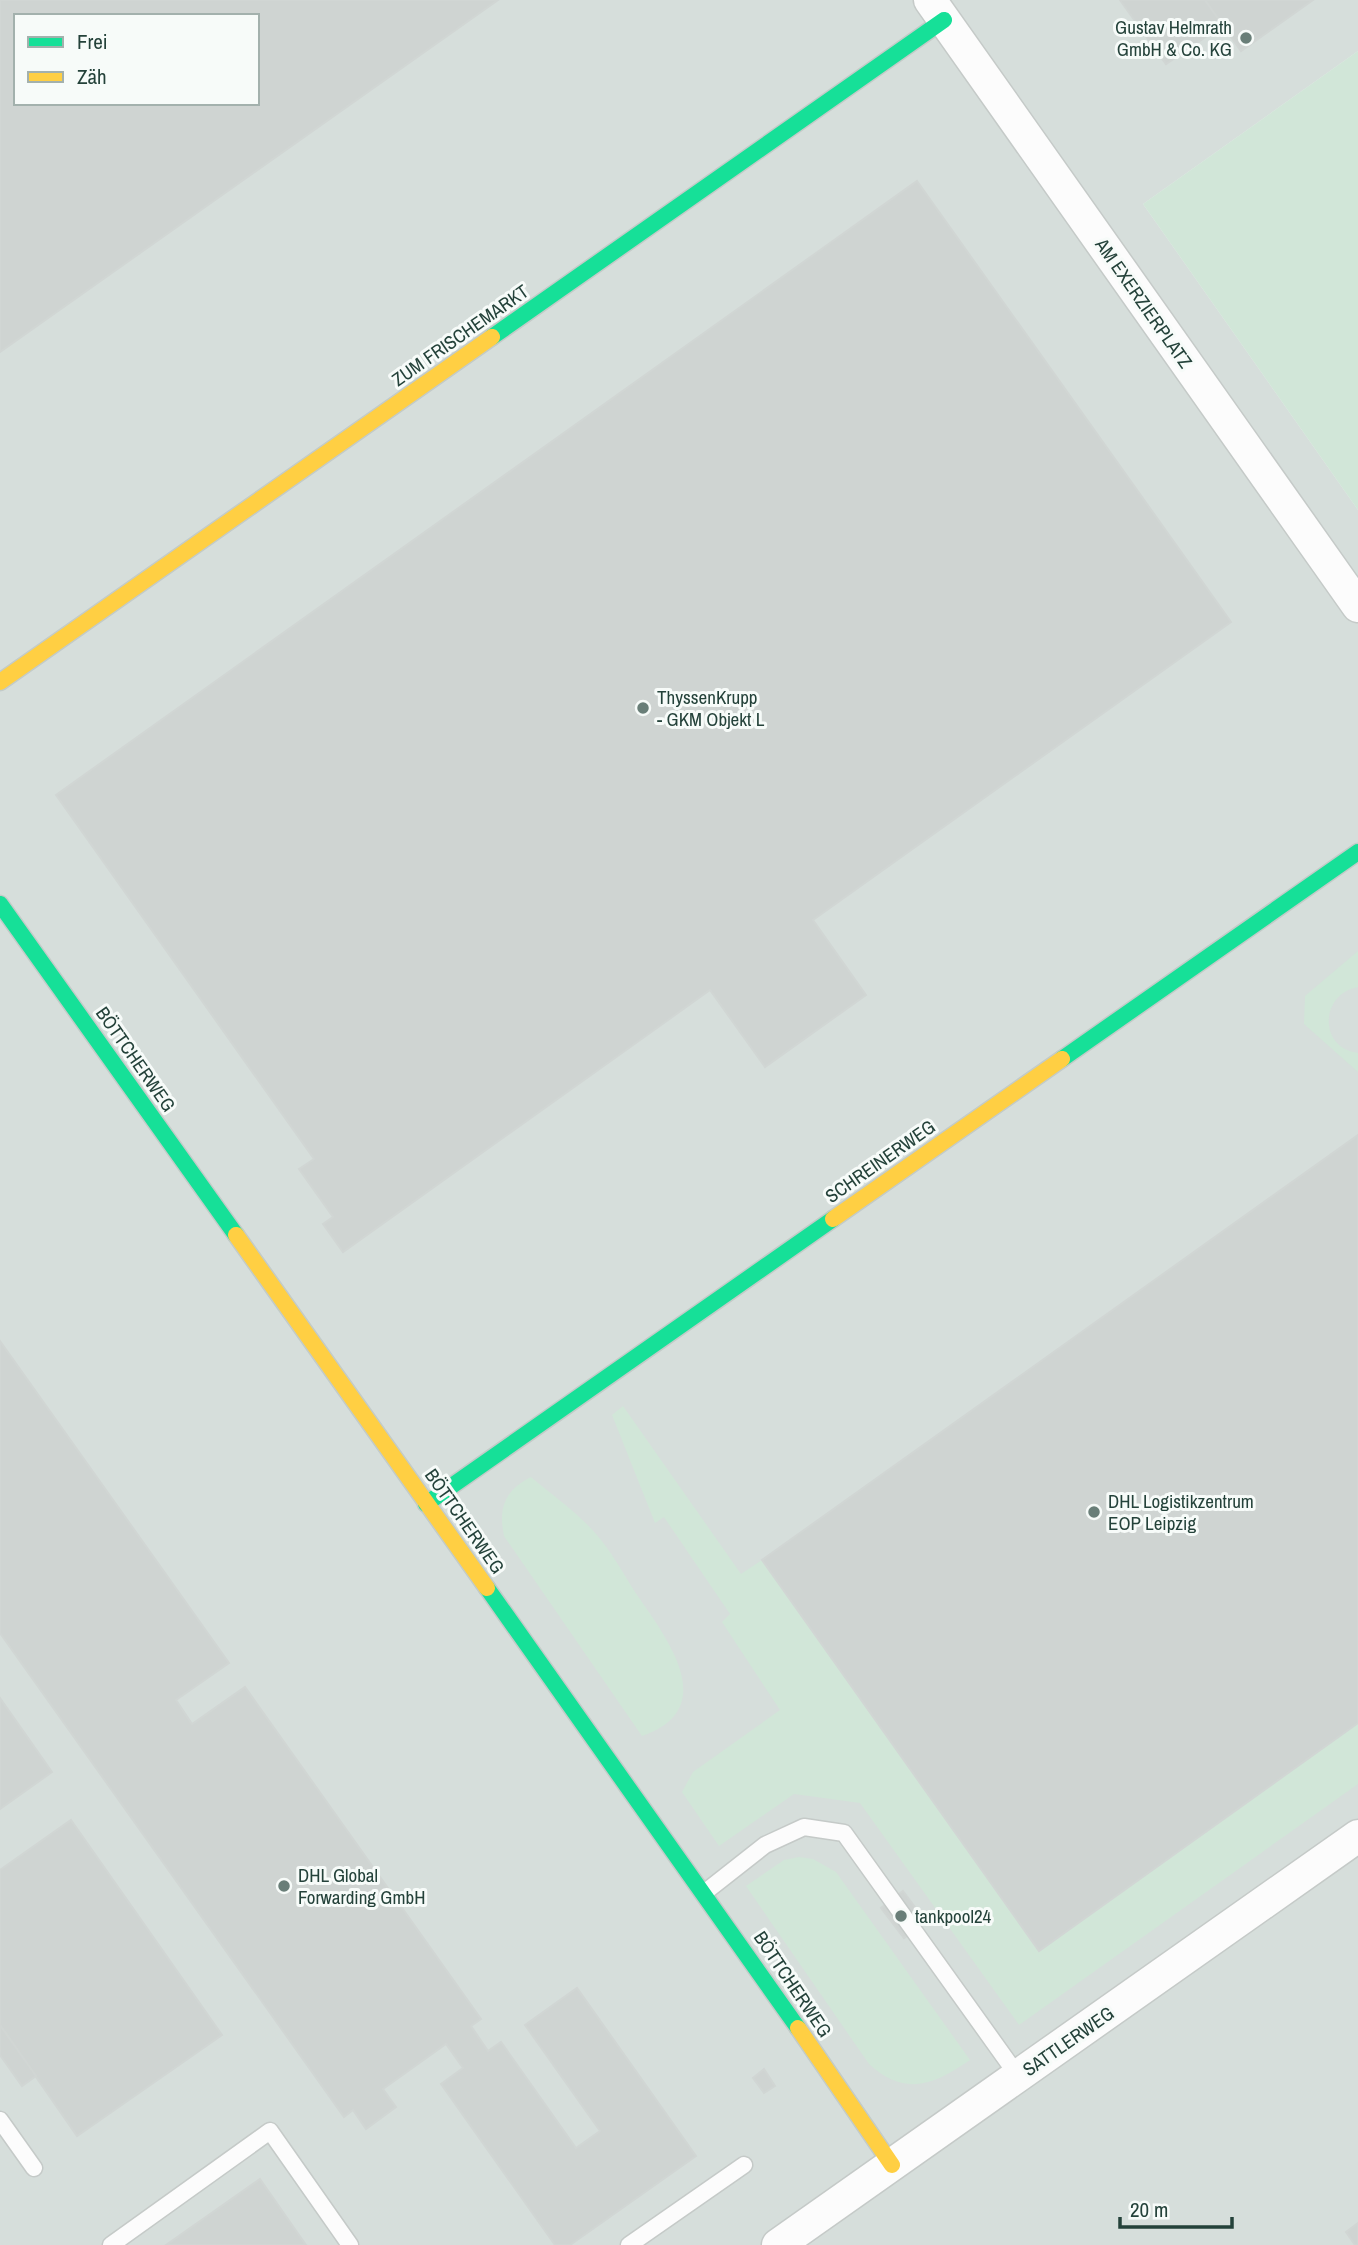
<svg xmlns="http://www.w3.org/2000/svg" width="1358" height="2245" font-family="'Archivo Narrow',sans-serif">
<rect width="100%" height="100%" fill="#e8edeb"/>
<path fill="#d6dedb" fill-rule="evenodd" d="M0 0H1358V51L1143 204 1358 510V2245H0ZM16 16H257V103H16Z"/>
<g fill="#d1e6d8">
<path d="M1358 51V510L1143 204Z"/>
<path d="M1358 951V987C1320 994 1318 1048 1358 1053V1072L1304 1024 1305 996Z"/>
<path d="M623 1406 741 1574 762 1560 1039 1950 1358 1723V1784L1019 2025 860 1803 794 1794 719 1846 682 1792 693 1772 780 1710 722 1622 730 1614 664 1517 655 1523 612 1415Z"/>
<path d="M531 1477C552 1495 578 1513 596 1534 611 1551 623 1573 635 1592 665 1636 723 1708 642 1736L504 1536C498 1508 505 1490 531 1477Z"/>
<path d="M799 1857 813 1859 836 1872 970 2060C934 2085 905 2097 869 2064L746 1886 784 1860Z"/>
</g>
<g fill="#cfd4d2" stroke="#d1d6d4" stroke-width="2" fill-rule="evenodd">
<path d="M0 0H498L0 352ZM16 16H257V103H16Z"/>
<path d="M1120 0H1205L1223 25 1166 64Z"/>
<path d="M1205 0H1313L1241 51Z"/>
<path d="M917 181 1231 622 813 920 866 995 765 1067 710 990 343 1252 323 1224 333 1217 299 1169 314 1159 56 795Z"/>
<path d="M1358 1135V1723L1039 1951 762 1560Z"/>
<path d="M0 1341 229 1663 176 1700 192 1724 245 1687 481 2019 471 2026 488 2051 501 2042 576 2148 600 2131 525 2025 577 1988 696 2156 570 2245H555L441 2084 463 2068 446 2044 383 2089 396 2107 366 2129 353 2110 344 2117 0 1633Z"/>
<path d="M0 1698 52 1772 0 1809Z"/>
<path d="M71 1820 222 2035 77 2136 0 2025V1870Z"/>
<path d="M903 1891 926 1922 904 1938 881 1908Z"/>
<path d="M0 2025 36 2076 22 2086 0 2055Z"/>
<path d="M764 2069 775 2086 764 2093 753 2078Z"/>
<path d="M260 2179 306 2245H166Z"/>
<path d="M1358 2223V2245H1355L1346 2232Z"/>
</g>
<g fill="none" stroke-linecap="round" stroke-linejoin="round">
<defs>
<g id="lane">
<path d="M704 1893 765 1845 804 1827 844 1833 1018 2076"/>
<path d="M0 2120 34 2168"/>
<path d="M111 2245 270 2131 350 2245"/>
<path d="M629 2245 744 2165"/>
</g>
<g id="street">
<path d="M930 0 1358 606"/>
<path d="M778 2245 1358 1836"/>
</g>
<g id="fast">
<path d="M492 337 944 20"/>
<path d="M0 904 236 1235"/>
<path d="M1062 1059 1358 852"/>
<path d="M426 1504 833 1219"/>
<path d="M487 1588 798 2028"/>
</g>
<g id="slow">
<path d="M0 682 492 337"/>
<path d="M833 1219 1062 1059"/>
<path d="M236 1235 487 1588"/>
<path d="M798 2028 892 2165"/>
</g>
</defs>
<use href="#lane" stroke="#c5cac8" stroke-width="19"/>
<use href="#street" stroke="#c5cac8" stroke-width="35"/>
<use href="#fast" stroke="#c3cbc8" stroke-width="19"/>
<use href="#slow" stroke="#c3cbc8" stroke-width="19"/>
<use href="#lane" stroke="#fcfcfc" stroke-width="16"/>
<use href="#street" stroke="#fcfcfc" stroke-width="32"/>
<use href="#fast" stroke="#16e098" stroke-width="16"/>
<use href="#slow" stroke="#ffcf43" stroke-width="16"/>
</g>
<g fill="#697e78" stroke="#f7fbf9" stroke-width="2.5">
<circle cx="1246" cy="38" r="7"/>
<circle cx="643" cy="708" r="7"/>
<circle cx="1094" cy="1512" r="7"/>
<circle cx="284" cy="1886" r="7"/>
<circle cx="901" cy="1916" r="7"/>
</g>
<g text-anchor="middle" stroke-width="6" stroke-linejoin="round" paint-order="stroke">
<g font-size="19" fill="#24423a" stroke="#f7fbf9" text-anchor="start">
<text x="1232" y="34" text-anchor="end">Gustav Helmrath<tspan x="1232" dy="22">GmbH &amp; Co. KG</tspan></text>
<text x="657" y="704">ThyssenKrupp<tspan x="657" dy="22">- GKM Objekt L</tspan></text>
<text x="1108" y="1508">DHL Logistikzentrum<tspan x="1108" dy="22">EOP Leipzig</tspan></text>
<text x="298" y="1882">DHL Global<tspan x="298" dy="22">Forwarding GmbH</tspan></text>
<text x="915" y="1923">tankpool24</text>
</g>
<g font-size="19" fill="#24423a" stroke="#f7fbf9">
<text transform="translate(1144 303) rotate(55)" y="7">AM EXERZIERPLATZ</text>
<text transform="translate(460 335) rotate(-35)" y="7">ZUM FRISCHEMARKT</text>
<text transform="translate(136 1059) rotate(55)" y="7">BÖTTCHERWEG</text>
<text transform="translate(880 1161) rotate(-35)" y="7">SCHREINERWEG</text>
<text transform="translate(465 1521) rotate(55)" y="7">BÖTTCHERWEG</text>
<text transform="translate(793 1984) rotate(56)" y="7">BÖTTCHERWEG</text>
<text transform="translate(1068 2041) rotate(-35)" y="7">SATTLERWEG</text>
</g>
</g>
<rect x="14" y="14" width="245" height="91" fill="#f7fbf9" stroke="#a3b1ad" stroke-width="2"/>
<rect x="28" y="37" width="35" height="10" fill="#16e098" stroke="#a3b1ad" stroke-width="2"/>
<text x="77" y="49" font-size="21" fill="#24423a">Frei</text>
<rect x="28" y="72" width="35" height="10" fill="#ffcf43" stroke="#a3b1ad" stroke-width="2"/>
<text x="77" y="84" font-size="21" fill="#24423a">Zäh</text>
<path d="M1120 2217v10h112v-10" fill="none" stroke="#24423a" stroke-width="3.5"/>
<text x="1130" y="2217" font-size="21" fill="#24423a" stroke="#f7fbf9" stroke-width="5" paint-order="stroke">20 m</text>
</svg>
